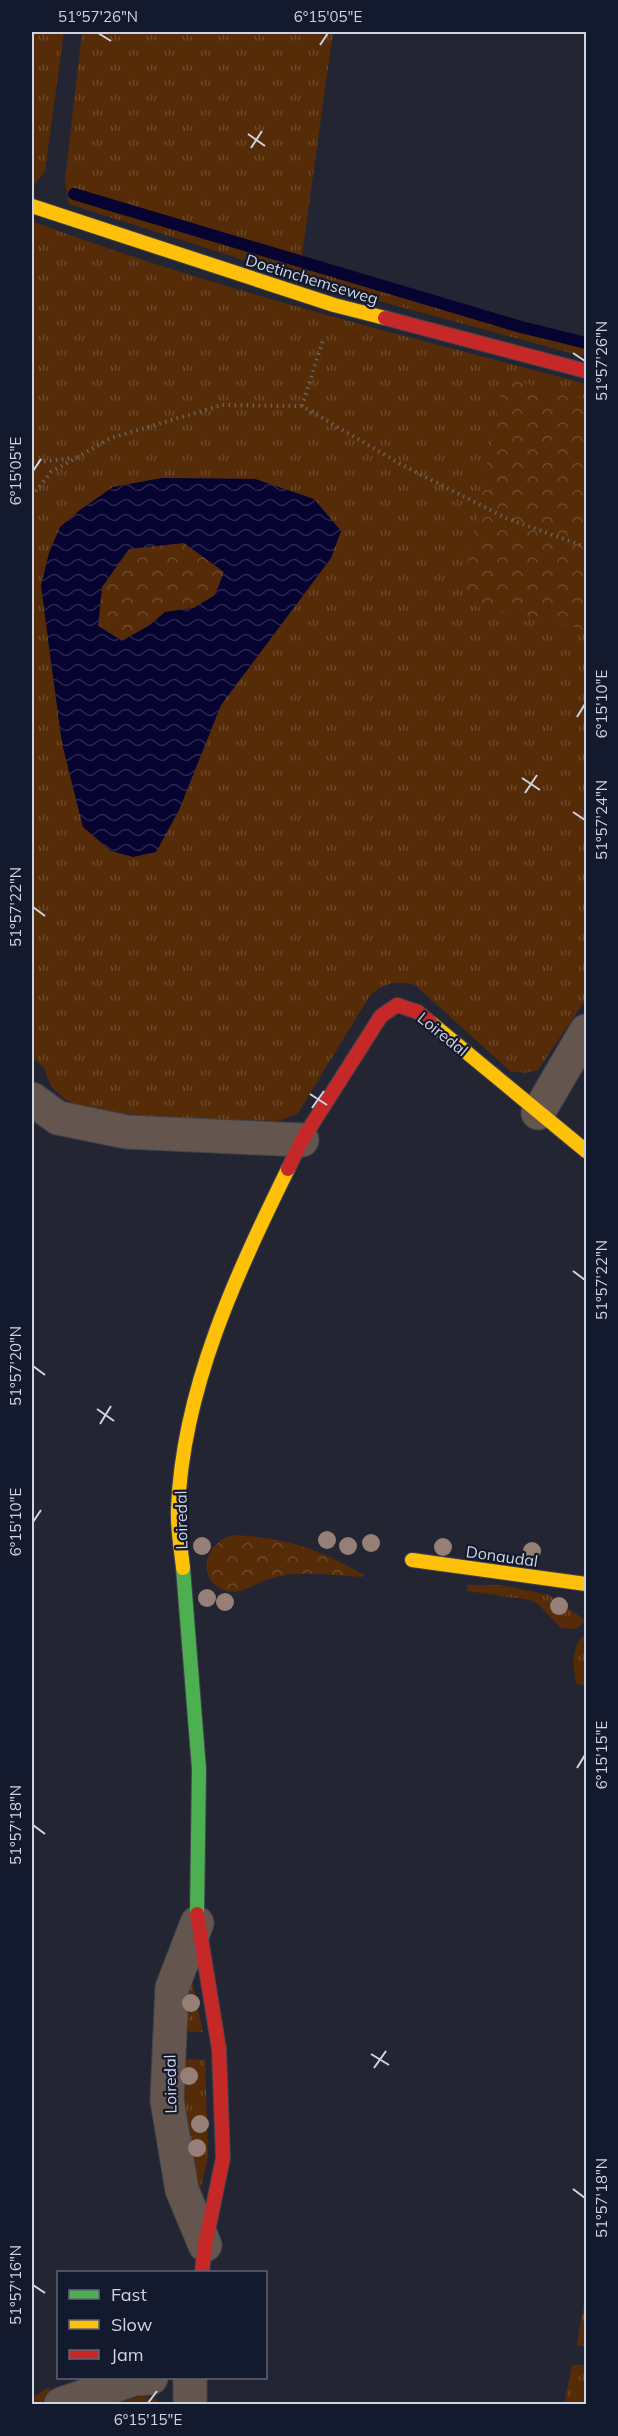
<svg xmlns="http://www.w3.org/2000/svg" width="618" height="2436" font-family="Mulish,sans-serif">
<defs>
<pattern id="grass-tufts" width="24" height="20" patternUnits="userSpaceOnUse" patternTransform="scale(1.5)"><rect width="24" height="20" fill="#552b08"/><path d="M3 7l-1-3M5 7V3M7 7l1-3M15 17l-1-3M17 17v-4M19 17l1-3" fill="none" stroke="#6c492c"/></pattern>
<pattern id="forest-crowns" width="20" height="18" patternUnits="userSpaceOnUse" patternTransform="scale(1.5)"><rect width="20" height="18" fill="#552b08"/><path d="M2 6a3 3 0 1 1 6 0M12 15a3 3 0 1 1 6 0" fill="none" stroke="#6c492c"/></pattern>
<pattern id="water-waves" width="16" height="10" patternUnits="userSpaceOnUse" patternTransform="scale(1.5)"><rect width="16" height="10" fill="#060331"/><path d="M0 5q4-4 8 0t8 0" fill="none" stroke="#29274f"/></pattern>
</defs>
<rect width="100%" height="100%" fill="#232632"/>
<g fill="url(#grass-tufts)" fill-rule="evenodd">
<path d="M32 32H64L45 171 32 187Z"/>
<path d="M82 32H333L301 262 521 327 586 343V357L331 288 69 204 65 181Z"/>
<path d="M32 221C212 289 400 334 586 384V999L538 1070 525 1073 510 1071 415 985C396 980 382 983 369 997L298 1113 279 1121 189 1119 93 1111 69 1102 61 1096 51 1086 43 1066 32 1058ZM162 478 255 479 314 499 341 531 331 558 221 705 179 810 156 851 83 827 62 743 48 641 80 510 113 487Z"/>
<path d="M467 1585H501L549 1595 586 1621 575 1629 561 1628 538 1604 530 1600 467 1591Z"/>
<path d="M586 1634V1685L576 1684C573 1667 570 1645 586 1634Z"/>
<path d="M189 1968 203 2032H189L182 2025Z"/>
<path d="M188 2059 205 2060 208 2156 198 2200 184 2119 181 2066Z"/>
<path d="M584 2302H586V2346L577 2345Z"/>
<path d="M572 2365H586V2404H564Z"/>
<path d="M49 2387 50 2395 45 2404H32V2398Z"/>
<path d="M143 2396 156 2399 162 2404H104Z"/>
</g>
<g fill="url(#forest-crowns)">
<path d="M504 378 586 399V630L466 604 465 577Z"/>
<path d="M184 543 224 572 215 595 194 608 165 612 150 625 122 641 98 625 102 587 129 548Z"/>
<path d="M232 1535C284 1537 319 1549 364 1575L362 1577C332 1575 298 1570 269 1579 257 1582 246 1592 234 1592 199 1590 197 1547 232 1535Z"/>
</g>
<path fill="url(#water-waves)" fill-rule="evenodd" d="M162 478 255 479 314 499 341 531 331 558 221 705 179 810 156 852 133 857 111 851 83 827 62 743 41 586 49 553 60 527 80 510 113 487ZM184 543 224 572 215 595 194 608 165 612 150 625 122 641 98 626 102 587 129 549Z"/>
<g fill="none" stroke-linecap="round" stroke-linejoin="round">
<path stroke="#060331" stroke-width="12" d="M74 194 521 327 586 343"/>
<defs>
<g id="street">
<path d="M32 1099 58 1118 127 1132 302 1140"/>
<path d="M538 1113 586 1031"/>
<path d="M197 1923 172 1988 167 2100 182 2190 205 2245"/>
<path d="M61 2404 134 2379 151 2378"/>
<path d="M190 2404V2378"/>
</g>
<path id="fast" d="M183 1568 199 1769 197 1914"/>
<g id="slow">
<path d="M32 206 334 305 385 318"/>
<path d="M431 1023 586 1151"/>
<path d="M412 1560 586 1584"/>
<path d="M183 1568C181 1548 177 1528 178 1508 183 1388 236 1275 288 1169"/>
</g>
<g id="jam">
<path d="M385 318 586 371"/>
<path d="M288 1169 302 1140 381 1016 397 1005 418 1012 431 1023"/>
<path d="M197 1914 219 2049 223 2158 205 2245 202 2272"/>
</g>
</defs>
<use href="#street" stroke="#40434c" stroke-width="35"/>
<use href="#fast" stroke="#40434c" stroke-width="16"/>
<use href="#slow" stroke="#40434c" stroke-width="16"/>
<use href="#jam" stroke="#40434c" stroke-width="16"/>
<g stroke="#68615e" stroke-width="4" stroke-dasharray="1.5 4.5" stroke-linecap="butt">
<path d="M302 406 323 340"/>
<path d="M32 463 72 458"/>
<path d="M32 496 51 472 111 438 222 405 302 406 402 465 506 518 586 547"/>
</g>
<use href="#street" stroke="#64564e" stroke-width="33"/>
<use href="#fast" stroke="#4caf50" stroke-width="14"/>
<use href="#slow" stroke="#ffc107" stroke-width="14"/>
<use href="#jam" stroke="#c62828" stroke-width="14"/>
</g>
<g fill="#957f76">
<circle cx="327" cy="1540" r="9"/>
<circle cx="371" cy="1543" r="9"/>
<circle cx="202" cy="1546" r="9"/>
<circle cx="348" cy="1546" r="9"/>
<circle cx="443" cy="1547" r="9"/>
<circle cx="532" cy="1551" r="9"/>
<circle cx="207" cy="1598" r="9"/>
<circle cx="225" cy="1602" r="9"/>
<circle cx="559" cy="1606" r="9"/>
<circle cx="191" cy="2003" r="9"/>
<circle cx="189" cy="2076" r="9"/>
<circle cx="200" cy="2124" r="9"/>
<circle cx="197" cy="2148" r="9"/>
</g>
<path fill="none" stroke="#cfd4e2" stroke-width="2" d="M98 33 111 41M320 45 328 33M248 134 265 146M251 148 262 131M573 353 585 361M33 471 41 459M577 717 585 704M522 778 540 790M525 793 537 775M573 812 585 820M33 907 45 916M310 1094 327 1105M312 1108 324 1091M573 1271 585 1280M33 1366 45 1375M97 1409 114 1421M100 1424 111 1406M33 1522 41 1510M577 1768 585 1755M33 1825 45 1834M371 2054 389 2065M374 2068 386 2051M573 2189 585 2198M33 2285 45 2293M148 2403 157 2391"/>
<g text-anchor="middle" stroke-width="4.5" stroke-linejoin="round" paint-order="stroke">
<g font-size="16" fill="#cfd4e2" stroke="#141a2e">
<text transform="translate(312 279) rotate(17)" y="6">Doetinchemseweg</text>
<text transform="translate(443 1034) rotate(39)" y="6">Loiredal</text>
<text transform="translate(181 1520) rotate(-91)" y="6">Loiredal</text>
<text transform="translate(502 1556) rotate(8)" y="6">Donaudal</text>
<text transform="translate(170 2084) rotate(-91)" y="6">Loiredal</text>
</g>
</g>
<rect width="618" height="2436" fill="none" stroke="#141a2e" stroke-width="66"/>
<rect x="57" y="2271" width="210" height="108" fill="#141a2e" stroke="#5f6476" stroke-width="1.5"/>
<rect x="69" y="2290" width="30" height="9" fill="#4caf50" stroke="#5f6476" stroke-width="1.5"/>
<text x="111" y="2301" font-size="18" fill="#cfd4e2">Fast</text>
<rect x="69" y="2320" width="30" height="9" fill="#ffc107" stroke="#5f6476" stroke-width="1.5"/>
<text x="111" y="2331" font-size="18" fill="#cfd4e2">Slow</text>
<rect x="69" y="2350" width="30" height="9" fill="#c62828" stroke="#5f6476" stroke-width="1.5"/>
<text x="111" y="2361" font-size="18" fill="#cfd4e2">Jam</text>
<rect x="33" y="33" width="552" height="2370" fill="none" stroke="#cfd4e2" stroke-width="2"/>
<g font-size="15" text-anchor="middle" fill="#cfd4e2">
<text x="98" y="22">51°57'26"N</text>
<text x="328" y="22">6°15'05"E</text>
<text transform="translate(602 361) rotate(-90)" y="5">51°57'26"N</text>
<text transform="translate(16 471) rotate(-90)" y="5">6°15'05"E</text>
<text transform="translate(602 704) rotate(-90)" y="5">6°15'10"E</text>
<text transform="translate(602 820) rotate(-90)" y="5">51°57'24"N</text>
<text transform="translate(16 907) rotate(-90)" y="5">51°57'22"N</text>
<text transform="translate(602 1280) rotate(-90)" y="5">51°57'22"N</text>
<text transform="translate(16 1366) rotate(-90)" y="5">51°57'20"N</text>
<text transform="translate(16 1522) rotate(-90)" y="5">6°15'10"E</text>
<text transform="translate(602 1755) rotate(-90)" y="5">6°15'15"E</text>
<text transform="translate(16 1825) rotate(-90)" y="5">51°57'18"N</text>
<text transform="translate(602 2198) rotate(-90)" y="5">51°57'18"N</text>
<text transform="translate(16 2285) rotate(-90)" y="5">51°57'16"N</text>
<text x="148" y="2425">6°15'15"E</text>
</g>
</svg>
